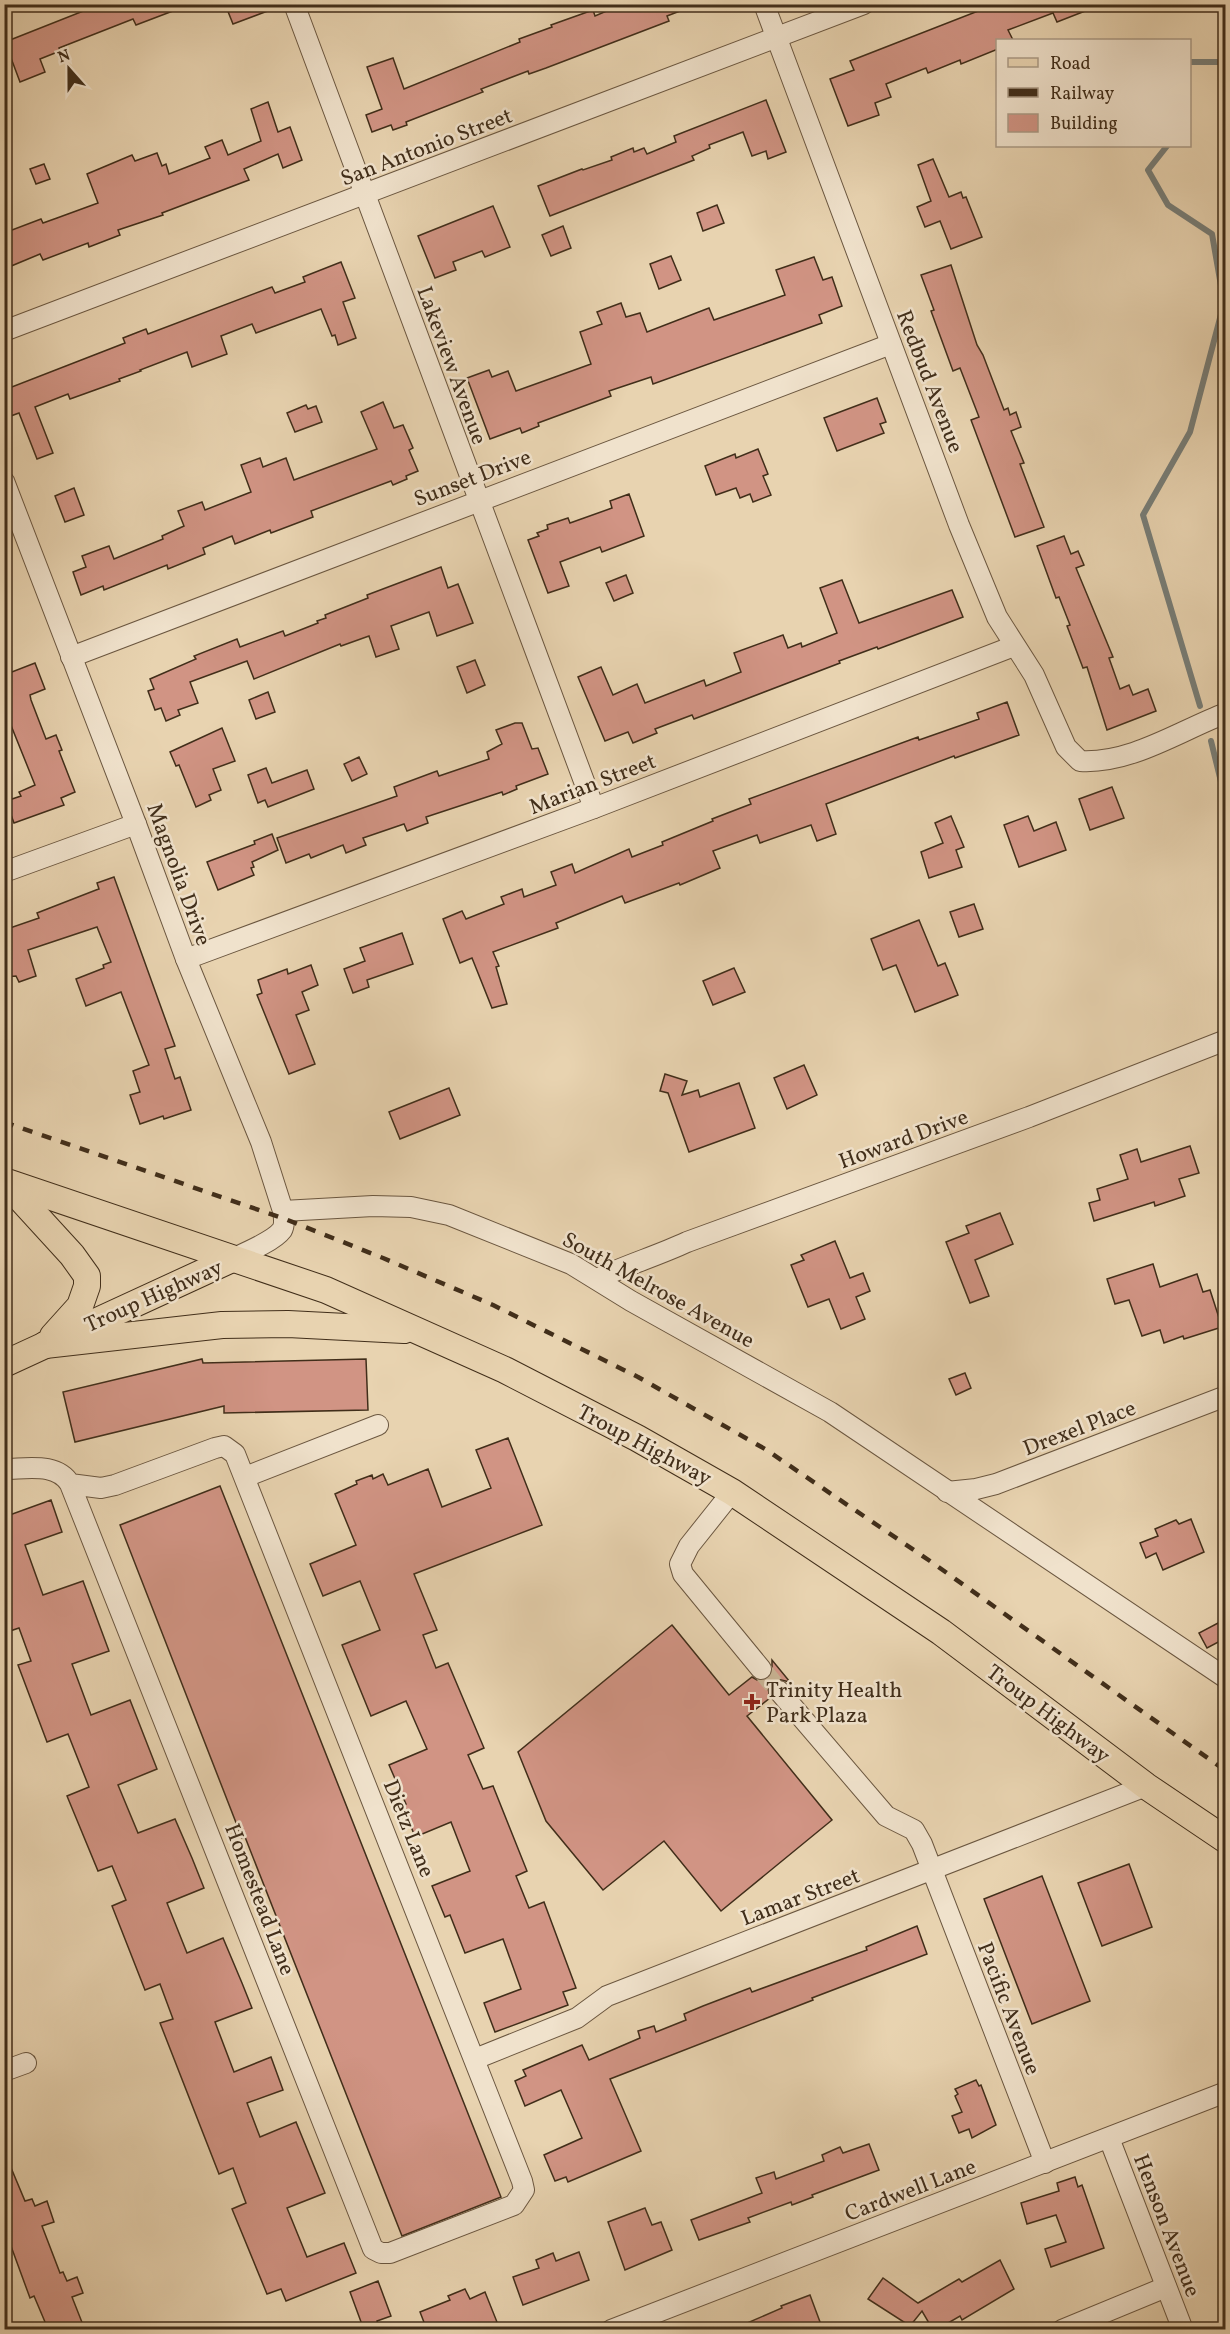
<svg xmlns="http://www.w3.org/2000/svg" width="1230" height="2334" font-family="Vollkorn,serif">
<rect width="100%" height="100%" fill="#e8d3b0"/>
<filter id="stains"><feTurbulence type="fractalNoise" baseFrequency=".00333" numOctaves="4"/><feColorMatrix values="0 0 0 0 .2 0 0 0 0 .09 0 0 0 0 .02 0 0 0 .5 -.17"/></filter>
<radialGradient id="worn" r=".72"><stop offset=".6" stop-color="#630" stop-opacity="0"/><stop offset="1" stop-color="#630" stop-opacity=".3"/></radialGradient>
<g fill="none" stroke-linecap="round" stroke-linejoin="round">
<g stroke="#787e78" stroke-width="6">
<path d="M1190 62H1221L1226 53"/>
<path d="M1167 146 1148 170 1168 205 1212 234 1224 303 1190 432 1143 515 1200 706"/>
<path d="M1211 741 1226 802"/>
</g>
</g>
<g fill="#d19484" stroke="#412e1a" stroke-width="1.5">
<path d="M101 4 186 6 136 25 133 19 59 48 60 51 40 59 45 72 20 82 5 42Z"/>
<path d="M225 4H281V6L233 24Z"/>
<path d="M623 4 693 6 667 16 669 21 546 68 529 74 528 71 481 89 483 92 406 122 407 125 393 130 391 125 372 132 366 115 382 109 367 67 393 58 404 89 520 42 519 39 552 27 551 25 593 10 595 16Z"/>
<path d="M996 4 1098 6 1057 22 1053 13 1008 30 1013 40H998V49L961 64 960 60 928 73 926 68 886 84 891 97 875 103 879 115 848 126 830 79 854 70 850 61Z"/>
<path d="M766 100 786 152 768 159 766 151 752 156 743 132 709 145 710 148 692 156 694 160 550 216 538 186 582 169 583 170 612 160 611 157 633 148 634 152 644 148 647 154 676 142 674 136Z"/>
<path d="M268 102 278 132 290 127 302 160 283 168 278 154 244 169 249 180 162 213 163 215 118 230 120 235 89 247 88 243 43 260 40 254 4 269V233L41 219 43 223 57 218 98 203 87 174 132 155 135 161 157 153 162 166 166 164 169 174 210 158 205 147 222 140 228 155 261 141 251 109Z"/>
<path d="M933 159 949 197 961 192 963 198 966 197 982 237 951 249 940 221 925 227 917 207 931 201 918 165Z"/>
<path d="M44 164 50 179 36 184 30 169Z"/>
<path d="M717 205 724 223 703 231 697 213Z"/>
<path d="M493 206 510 247 485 257 482 251 453 262 456 270 435 278 418 236Z"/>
<path d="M563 226 571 248 551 256 542 235Z"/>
<path d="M671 256 681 280 659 289 650 264Z"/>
<path d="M814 257 823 280 832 277 842 306 819 315 822 323 653 384 651 377 609 391 611 396 538 423 539 426 522 433 520 428 490 439 467 378 489 370 492 377 508 371 516 391 555 377 591 364 580 332 602 324 597 312 621 303 626 317 640 313 647 332 709 308 714 320 785 295 776 270Z"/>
<path d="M341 262 355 298 343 302 356 338 338 345 335 335 332 336 321 309 256 333 252 324 221 336 227 354 192 367 187 352 140 370 141 371 119 379 120 381 70 399 68 394 35 407 53 453 37 459 19 413 8 417 4 409V390L125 343 123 338 146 329 148 334 272 287 275 293 305 282 303 277Z"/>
<path d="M951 265 977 345 983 355 1004 410 1008 408 1010 415 1016 412 1021 427 1011 431 1024 463 1020 464 1044 527 1015 537 971 420 979 417 960 368 953 371 931 311 934 310 921 275Z"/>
<path d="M877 398 886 422 880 424 884 433 837 451 824 418Z"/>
<path d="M383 402 394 428 403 425 413 448 409 450 418 471 406 476 407 479 393 485 391 481 311 511 313 517 271 533 270 530 235 544 232 536 203 548 205 554 168 569 167 565 104 590 103 586 81 595 73 572 86 567 82 556 109 546 114 559 163 539 162 536 184 526 178 511 202 502 205 510 251 492 241 465 260 458 263 467 286 458 294 480 377 449 361 412Z"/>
<path d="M306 405 308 409 316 406 322 422 295 432 287 413Z"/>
<path d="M758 449 768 474 763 476 771 495 753 502 750 494 740 498 736 488 716 495 705 466 735 454 736 458Z"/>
<path d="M74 488 84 515 65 522 55 496Z"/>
<path d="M629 494 644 536 602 552 600 547 560 562 569 586 548 593 528 540 539 536 537 533 548 529 547 525 568 518 570 523 612 508 610 501Z"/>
<path d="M1064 536 1071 554 1078 551 1084 565 1076 568 1113 657 1109 658 1120 689 1129 685 1133 695 1148 689 1156 711 1107 730 1087 667 1083 668 1067 626 1070 625 1059 597 1056 598 1037 546Z"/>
<path d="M441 567 448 588 458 584 473 623 437 636 429 612 391 626 399 649 376 657 369 636 341 646 340 644 254 679 247 661 190 682 198 703 178 710 180 715 166 721 161 708 155 710 148 691 154 689 150 679 196 659 194 656 237 639 240 647 283 631 285 636 318 623 317 621 326 618 325 615 368 598 367 595Z"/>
<path d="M626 575 633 593 614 601 606 583Z"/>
<path d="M842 580 859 623 952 590 963 617 878 649 877 647 839 661 840 663 694 719 692 715 655 729 657 733 633 743 628 732 605 741 578 677 601 667 613 695 637 684 645 703 704 680 706 686 741 672 734 653 783 635 788 648 801 643 802 647 837 633 820 588Z"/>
<path d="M475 660 485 685 467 693 457 667Z"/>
<path d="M35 663 45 689 30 695 31 700 46 739 56 735 62 750 59 751 75 792 61 798 64 805 14 823 6 801 21 796 19 792 35 785 4 708V675Z"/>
<path d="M268 692 275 712 256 719 249 700Z"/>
<path d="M1007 702 1019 735 955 758 954 756 826 804 836 834 817 841 811 825 760 843 757 835 713 851 720 868 680 885 679 883 625 903 622 896 556 923 558 928 493 952 499 966 496 967 507 1004 492 1008 472 958 460 963 443 919 462 911 466 919 504 904 501 897 522 889 524 897 556 885 551 872 572 864 575 873 629 849 632 857 663 845 662 842 713 821 712 819 751 804 749 799 918 737 919 740 979 719 977 713Z"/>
<path d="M515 723H522L532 749 538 748 548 774 516 786 517 789 503 795 502 792 426 817 428 823 407 831 404 824 363 838 366 845 346 853 343 845 311 858 309 854 286 863 277 838 397 796 394 787 437 771 439 776 489 759 487 752 502 744 496 730Z"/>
<path d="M222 728 235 761 213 769 221 790 209 795 211 800 196 807 179 765 176 766 170 752Z"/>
<path d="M359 757 367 774 352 781 344 764Z"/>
<path d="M266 768 272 783 307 770 314 789 268 807 265 800 258 803 248 775Z"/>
<path d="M1112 787 1124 818 1090 830 1079 799Z"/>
<path d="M951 816 964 847 956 850 962 867 929 878 921 852 943 843 935 823Z"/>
<path d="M1028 816 1034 831 1056 822 1066 850 1019 867 1004 825Z"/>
<path d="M272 834 278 850 252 862 254 867 251 868 254 875 218 890 207 862 255 844 254 841Z"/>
<path d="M114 877 175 1046 165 1049 175 1079 180 1077 191 1110 164 1119 163 1116 140 1124 130 1095 140 1092 133 1071 149 1065 121 992 86 1006 76 979 104 968 103 965 111 962 97 927 28 950 36 976 19 982 16 976 4 977V930L39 918 37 913 96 890 99 889 97 883Z"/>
<path d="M974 904 983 929 959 937 950 912Z"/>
<path d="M919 920 938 966 945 963 958 995 915 1012 896 965 883 970 871 939Z"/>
<path d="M402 933 413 964 367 980 369 987 353 993 344 969 365 961 360 948Z"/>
<path d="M311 965 318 985 302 992 309 1010 296 1015 315 1064 289 1074 257 995 262 993 258 980 287 969 288 974Z"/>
<path d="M734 968 745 992 713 1005 703 981Z"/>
<path d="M804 1065 817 1095 787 1109 774 1078Z"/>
<path d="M665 1074 687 1081 682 1095 698 1090 700 1097 739 1083 755 1128 689 1152 668 1093 660 1091Z"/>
<path d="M449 1088 460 1115 400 1139 389 1112Z"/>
<path d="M1190 1146 1199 1173 1179 1179 1185 1196 1155 1206 1154 1202 1094 1221 1089 1203 1100 1200 1097 1189 1128 1179 1120 1155 1137 1149 1141 1162Z"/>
<path d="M1000 1213 1013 1244 975 1260 989 1296 970 1303 946 1242 969 1233 966 1226Z"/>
<path d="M835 1241 850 1278 863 1273 870 1291 856 1297 865 1319 841 1329 829 1299 808 1307 791 1265 804 1260 801 1255Z"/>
<path d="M1153 1264 1160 1287 1197 1274 1203 1292 1210 1290 1222 1327 1184 1339 1183 1336 1164 1343 1160 1330 1142 1336 1129 1300 1115 1304 1107 1279Z"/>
<path d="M202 1359 203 1363 366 1359 368 1410 224 1413V1406L75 1442 63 1392Z"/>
<path d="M965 1373 971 1388 956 1395 949 1379Z"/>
<path d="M508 1438 542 1525 414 1574 437 1630 423 1635 436 1668 448 1663 484 1748 468 1755 483 1789 493 1786 527 1871 516 1876 529 1908 544 1902 576 1988 563 1992 568 2005 495 2032 484 2003 521 1989 503 1939 465 1953 450 1915 445 1917 432 1886 470 1871 451 1822 415 1837 403 1805 406 1804 389 1765 427 1749 406 1701 371 1716 342 1645 380 1630 360 1581 323 1596 310 1564 356 1545 335 1494 357 1484 356 1481 372 1475 373 1479 383 1474 388 1485 428 1469 442 1507 491 1488 476 1450Z"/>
<path d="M220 1486 501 2197 402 2236 245 1837 242 1838 120 1525Z"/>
<path d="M51 1500 62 1532 25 1545 43 1595 83 1581 109 1651 72 1664 91 1715 130 1700 157 1769 118 1785 138 1833 175 1819 192 1858 204 1888 167 1903 187 1953 223 1938 242 1983 252 2008 215 2022 234 2072 271 2057 283 2090 247 2103 260 2137 296 2122 325 2193 287 2208 307 2257 344 2243 356 2273 286 2301 281 2289 267 2294 232 2209 246 2203 233 2168 219 2174 160 2023 173 2019 160 1984 145 1990 112 1906 126 1900 112 1866 98 1871 67 1796 89 1787 68 1734 47 1742 18 1665 31 1661 19 1628 10 1631 4 1615V1517Z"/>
<path d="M1191 1519 1204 1552 1163 1570 1156 1553 1146 1558 1140 1543 1158 1536 1155 1529 1176 1520 1179 1524Z"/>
<path d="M1218 1623 1226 1638 1207 1648 1199 1633Z"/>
<path d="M672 1625 729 1695 752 1677 757 1680 768 1679 772 1673V1660L790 1682 777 1679 772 1682 768 1688 770 1698 747 1716 832 1820 721 1911 664 1841 603 1890 546 1821 518 1752Z"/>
<path d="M1129 1864 1152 1927 1102 1946 1078 1883Z"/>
<path d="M1042 1876 1090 2001 1032 2024 984 1899Z"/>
<path d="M917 1926 927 1954 812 1998 813 2000 610 2079 641 2151 568 2182 566 2177 555 2181 544 2155 582 2138 561 2090 525 2106 515 2081 526 2076 523 2070 582 2045 589 2060 640 2038 638 2031 654 2026 656 2032 686 2020 684 2014 703 2006 750 1988 752 1992 867 1950 866 1947Z"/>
<path d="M976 2080 979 2086 981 2085 996 2125 972 2138 969 2129 959 2133 952 2116 962 2112 955 2096 958 2094 955 2089Z"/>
<path d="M869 2144 879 2170 812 2195 813 2197 792 2205 791 2202 748 2218 750 2222 699 2240 691 2220 762 2193 756 2178 774 2172 776 2179 824 2161 822 2155 840 2147 843 2153Z"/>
<path d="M4 2151 25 2201 32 2199 35 2206 47 2201 54 2222 42 2226 60 2273 63 2272 67 2281 77 2277 83 2293 72 2297 85 2330 48 2329 34 2296 30 2298 4 2227Z"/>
<path d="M1075 2177 1078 2187 1082 2185 1104 2248 1051 2267 1045 2249 1066 2242 1056 2215 1027 2224 1021 2203 1059 2191 1057 2183Z"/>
<path d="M645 2208 652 2225 661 2222 672 2250 625 2270 608 2222Z"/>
<path d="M579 2252 589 2280 523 2305 513 2277 539 2268 536 2260 553 2253 556 2261Z"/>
<path d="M1000 2260 1014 2289 962 2320 960 2316 936 2330H933L922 2311 910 2326 868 2299 883 2278 918 2303 959 2279 962 2282Z"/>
<path d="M378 2281 391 2316 377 2321 380 2330H364L350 2292Z"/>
<path d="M465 2289 470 2299 485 2292 497 2322 480 2330H427L420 2312 450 2300 448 2296Z"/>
<path d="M810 2295 823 2330H731L782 2308 781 2306Z"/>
</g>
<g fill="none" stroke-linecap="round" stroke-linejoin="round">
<path stroke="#c7b292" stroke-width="20" stroke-dasharray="20 10" stroke-linecap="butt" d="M761 1669 779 1691"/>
<defs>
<g id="minor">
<path d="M294 4 594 808"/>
<path d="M764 4 959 525 997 617 1034 675 1066 747 1080 761C1131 764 1179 731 1226 713"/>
<path d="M4 331 864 4"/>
<path d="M4 481 136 824 186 959 261 1142 283 1211C284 1217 285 1225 282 1230 274 1241 245 1253 232 1259"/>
<path d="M71 657 891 344"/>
<path d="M4 872 136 824"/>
<path d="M186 959 594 808 1014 646"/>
<path d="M283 1211 373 1206 411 1207 449 1215 571 1264 631 1301 830 1412 1226 1678"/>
<path d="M597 1279C626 1265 657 1256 687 1242L1029 1117 1226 1040"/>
<path d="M4 1469C27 1469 57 1462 70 1484L373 2249 381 2253H390L514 2205 524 2190 522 2181 235 1454 224 1446 215 1448 115 1485 101 1488 70 1484"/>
<path d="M245 1477 378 1425"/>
<path d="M732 1492 689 1546 680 1564 683 1574 761 1669"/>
<path d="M947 1492 976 1489 996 1484 1226 1396"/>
<path d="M779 1691 886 1816 914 1830 922 1844 1045 2163"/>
<path d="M475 2059 577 2018 607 1996 1146 1786"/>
<path d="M4 2071 26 2063"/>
<path d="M1109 2138 1183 2330"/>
<path d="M611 2330 1226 2092"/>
<path d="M1062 2330 1166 2287"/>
</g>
<g id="major">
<path d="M4 1181 326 1290 505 1370 637 1438 732 1492 941 1632 1146 1786 1226 1840"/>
<path d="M7 1184 72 1255 87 1276V1286L80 1306 53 1336"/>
<path d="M45 1345 222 1325 288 1324 404 1330"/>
<path d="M4 1364 232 1259"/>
</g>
</defs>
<use href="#minor" stroke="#6b5740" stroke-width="22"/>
<use href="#major" stroke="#412e1a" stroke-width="28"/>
<use href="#minor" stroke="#f0e2cc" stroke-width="20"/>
<use href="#major" stroke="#e8d3b0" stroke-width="26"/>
<path stroke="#412e1a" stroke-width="4.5" stroke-dasharray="10 10" stroke-linecap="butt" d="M4 1122 285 1219 383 1258 493 1305 638 1377 765 1449 930 1561 1226 1771"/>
</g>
<path fill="#8f2418" stroke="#f0e2cc" stroke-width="2" d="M749 1693h6v6h6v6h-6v6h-6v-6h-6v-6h6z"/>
<g text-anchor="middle" stroke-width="5" stroke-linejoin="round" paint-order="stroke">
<g font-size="22" fill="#412e1a" stroke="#f0e2cc">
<text transform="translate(426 146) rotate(-21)" y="8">San Antonio Street</text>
<text transform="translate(453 365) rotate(70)" y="8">Lakeview Avenue</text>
<text transform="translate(931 381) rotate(69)" y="8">Redbud Avenue</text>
<text transform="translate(472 477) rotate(-21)" y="8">Sunset Drive</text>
<text transform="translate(592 783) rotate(-21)" y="8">Marian Street</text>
<text transform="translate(180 874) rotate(70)" y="8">Magnolia Drive</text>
<text transform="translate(903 1138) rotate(-20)" y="8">Howard Drive</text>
<text transform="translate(659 1289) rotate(29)" y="8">South Melrose Avenue</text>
<text transform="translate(153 1295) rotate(-24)" y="8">Troup Highway</text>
<text transform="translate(1079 1427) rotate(-21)" y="8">Drexel Place</text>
<text transform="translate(645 1444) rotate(28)" y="8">Troup Highway</text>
<text transform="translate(1049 1713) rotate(37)" y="8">Troup Highway</text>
<text transform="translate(410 1828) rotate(68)" y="8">Dietz Lane</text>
<text transform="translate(800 1896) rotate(-21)" y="8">Lamar Street</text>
<text transform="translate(261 1899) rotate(69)" y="8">Homestead Lane</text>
<text transform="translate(1010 2008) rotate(69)" y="8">Pacific Avenue</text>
<text transform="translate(910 2189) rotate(-21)" y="8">Cardwell Lane</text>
<text transform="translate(1168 2225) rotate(69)" y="8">Henson Avenue</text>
</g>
<g font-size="22" fill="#412e1a" stroke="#f0e2cc" text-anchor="start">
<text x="766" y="1697">Trinity Health<tspan x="766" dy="25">Park Plaza</tspan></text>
</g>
</g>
<rect width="1230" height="2334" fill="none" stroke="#e8d3b0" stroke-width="24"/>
<rect x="6" y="6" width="1218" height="2322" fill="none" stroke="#412e1a" stroke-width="3"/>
<rect x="12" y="12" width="1206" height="2310" fill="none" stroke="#412e1a" stroke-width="1.5"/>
<rect x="996" y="39" width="195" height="108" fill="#f0e2cc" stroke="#aa9a85" stroke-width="1.5"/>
<rect x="1008" y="58" width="30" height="9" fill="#e8d3b0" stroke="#aa9a85" stroke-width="1.5"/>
<text x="1050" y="69" font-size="18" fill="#412e1a">Road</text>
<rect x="1008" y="88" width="30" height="9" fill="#412e1a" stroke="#aa9a85" stroke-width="1.5"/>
<text x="1050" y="99" font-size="18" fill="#412e1a">Railway</text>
<rect x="1008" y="114" width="30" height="18" fill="#d19484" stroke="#aa9a85" stroke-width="1.5"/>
<text x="1050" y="129" font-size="18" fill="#412e1a">Building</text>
<g transform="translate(69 69) rotate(339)" stroke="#f0e2cc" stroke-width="4.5" paint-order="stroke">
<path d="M0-4.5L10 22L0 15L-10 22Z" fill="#412e1a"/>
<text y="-9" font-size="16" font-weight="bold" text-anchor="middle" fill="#412e1a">N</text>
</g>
<rect width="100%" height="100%" filter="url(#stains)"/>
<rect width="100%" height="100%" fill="url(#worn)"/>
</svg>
